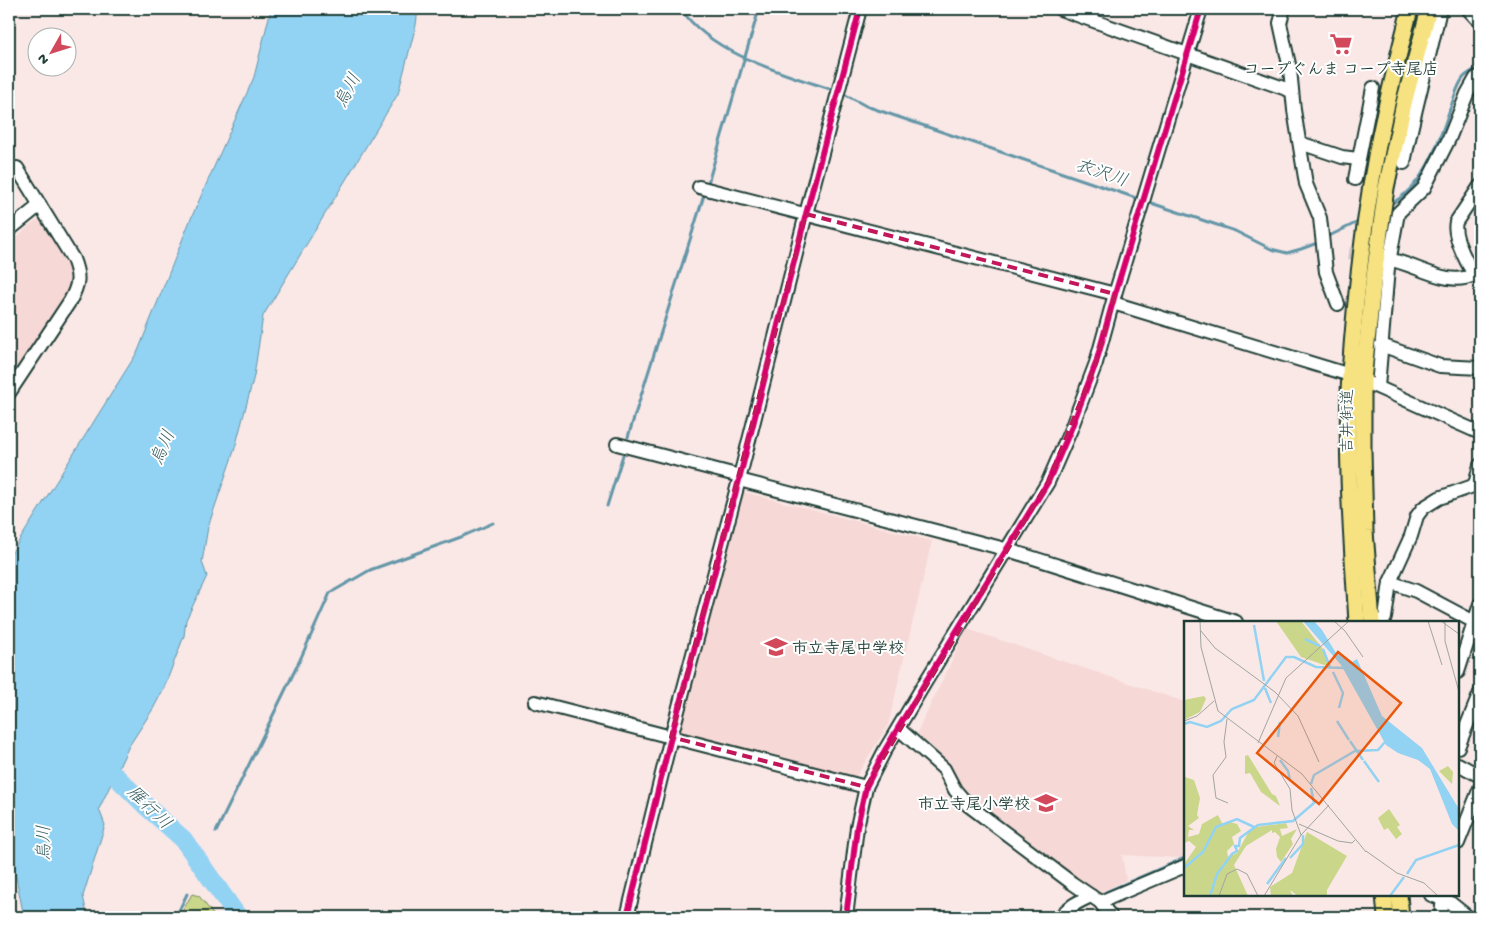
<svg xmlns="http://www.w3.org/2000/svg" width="1489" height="926" font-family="'Gochi Hand','Klee One',sans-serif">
<rect width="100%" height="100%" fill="#fae8e7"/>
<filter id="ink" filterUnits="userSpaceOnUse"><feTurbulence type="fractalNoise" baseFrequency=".02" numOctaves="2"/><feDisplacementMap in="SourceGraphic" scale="10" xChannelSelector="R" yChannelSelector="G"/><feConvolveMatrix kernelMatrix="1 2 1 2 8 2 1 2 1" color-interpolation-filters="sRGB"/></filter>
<g filter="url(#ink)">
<g fill="#f6d8d6">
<path d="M42 217 72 265 74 279 70 294 9 385V245L30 225Z"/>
<path d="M740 491 932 541 888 725 854 780 682 735 679 732Z"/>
<path d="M967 629 1185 702V856L1180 858 1122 855 1126 880 1101 892 1074 878 1041 849 1039 851 975 803 960 787 953 770 917 733Z"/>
</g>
<path fill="#cad78a" stroke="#748a5f" d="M192 894 199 896 215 917H179Z"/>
<path fill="#92d2f3" stroke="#6496a7" d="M271 9H418L416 25 398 94 263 316 254 376 235 448 208 527 202 562 207 576 186 620 184 636 164 688 153 709 129 746 99 809 105 825 83 896 86 910 84 917H24L9 842V557L138 351 189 223 254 77Z"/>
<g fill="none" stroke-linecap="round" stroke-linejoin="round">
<g stroke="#6496a7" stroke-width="3">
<path d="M681 9C712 55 786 74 836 91"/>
<path d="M842 93 866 106 1139 199"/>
<path d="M708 183 759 9"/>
<path d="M1145 201 1235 231 1271 249 1287 253 1301 249 1320 242"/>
<path d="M1389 205C1425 186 1438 145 1450 109 1454 99 1457 85 1464 77 1468 73 1476 69 1480 66"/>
<path d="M1325 238 1362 220"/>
<path d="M628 437 705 192"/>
<path d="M607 506 623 455"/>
<path d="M216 832 299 662 330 593 370 570 461 537 493 523"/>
<path d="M1098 897 1106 892 1185 858"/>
<path d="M176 917 187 894"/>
</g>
<path stroke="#92d2f3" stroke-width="19" d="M96 757 148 808 183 839 238 917"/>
<path stroke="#cec6c3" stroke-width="12" stroke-dasharray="12 6" stroke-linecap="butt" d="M1349 253 1371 256"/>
<defs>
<g id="minor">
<path d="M1060 9 1292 91"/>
<path d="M1284 9 1280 23 1290 69 1294 110 1306 184 1320 218 1326 272 1338 304"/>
<path d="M1468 9 1480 22"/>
<path d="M1300 143 1342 157 1358 159"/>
<path d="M1404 163C1414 111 1429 60 1440 9"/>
<path d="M1355 179 1373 88"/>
<path d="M1480 186 1456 222C1452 235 1469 271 1480 280"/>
<path d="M699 187 1115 294"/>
<path d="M9 230 40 205"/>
<path d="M1387 259C1415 263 1446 288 1474 275"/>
<path d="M1113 303 1350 375 1480 433"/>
<path d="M1381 345 1440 366 1480 368"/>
<path d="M1378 387 1388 268 1398 213 1424 188 1449 139 1467 94 1476 78 1480 76"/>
<path d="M9 393 70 301C79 284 80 277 73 259L17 168"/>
<path d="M617 444 740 476"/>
<path d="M739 480 1005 549 1236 622"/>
<path d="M1390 582 1416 591 1480 625"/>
<path d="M1374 622 1381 621 1385 618 1390 582 1411 536 1417 516 1423 508 1439 498 1473 486 1476 481 1480 465"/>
<path d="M1458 672 1480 604"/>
<path d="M535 702 866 787"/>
<path d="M899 729 944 769 955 790 968 805 1072 883 1100 902 1111 917"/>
<path d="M1458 747 1480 693"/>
<path d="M1458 764 1480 776"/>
<path d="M1458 843 1480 788"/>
<path d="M1431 895 1437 897H1443L1468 917"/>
<path d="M1100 902 1185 866"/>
<path d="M627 917 671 737 739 480 806 214 860 9"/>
<path d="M846 917 857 827 866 787 885 750 926 681 1048 482 1071 429 1096 363 1115 294 1201 9"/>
<path d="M1060 917C1069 906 1078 902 1091 896"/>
<path d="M1441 917 1443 895"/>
</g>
<g id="major">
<path d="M1357 622C1352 541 1345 454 1350 373 1355 301 1363 228 1376 156 1385 106 1398 58 1410 9"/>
<path d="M1372 622 1365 531 1363 450V381L1373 284 1386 188 1404 103 1429 9"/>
<path d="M1384 895 1386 917"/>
<path d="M1399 895 1401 917"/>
</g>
</defs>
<use href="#minor" stroke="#1f3d34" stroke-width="16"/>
<use href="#major" stroke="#1f3d34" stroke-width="19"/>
<use href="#minor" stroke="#fff" stroke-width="12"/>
<use href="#major" stroke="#f6e281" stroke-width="15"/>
<defs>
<g id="cycleway">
<path d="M627 917 671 737 739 480 806 214 860 9"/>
<path d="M846 917 857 827 866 787 885 750 926 681 1048 482 1071 429 1096 363 1115 294 1201 9"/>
</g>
</defs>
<use href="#cycleway" stroke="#fff" stroke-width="9"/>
<use href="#cycleway" stroke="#d6006c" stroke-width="6"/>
</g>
</g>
<path fill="none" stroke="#c2185b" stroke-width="4" stroke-dasharray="10 6" stroke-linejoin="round" d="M806 214 1115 294 1096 363 1048 482 866 787 671 737Z"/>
<defs>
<symbol id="supermarket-bare" viewBox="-9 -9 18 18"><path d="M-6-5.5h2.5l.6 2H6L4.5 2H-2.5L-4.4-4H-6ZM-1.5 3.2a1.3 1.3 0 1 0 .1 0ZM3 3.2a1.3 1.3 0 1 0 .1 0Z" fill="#d1495b" stroke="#fff" stroke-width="2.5" paint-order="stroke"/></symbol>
<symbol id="school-bare" viewBox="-9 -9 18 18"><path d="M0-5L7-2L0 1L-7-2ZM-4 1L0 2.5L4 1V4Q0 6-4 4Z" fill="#d1495b" stroke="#fff" stroke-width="2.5" paint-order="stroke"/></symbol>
</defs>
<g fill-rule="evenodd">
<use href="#supermarket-bare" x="1325" y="28" width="32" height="32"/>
<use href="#school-bare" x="760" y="631" width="32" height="32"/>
<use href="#school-bare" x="1030" y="787" width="32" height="32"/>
</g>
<g text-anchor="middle" stroke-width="4" stroke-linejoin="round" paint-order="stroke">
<g font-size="16" font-weight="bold" fill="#1f3d34" stroke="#fff">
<text x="1341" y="74">コープぐんま コープ寺尾店</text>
<text x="792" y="653" text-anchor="start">市立寺尾中学校</text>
<text x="1030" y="809" text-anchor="end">市立寺尾小学校</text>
</g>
<g font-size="16" fill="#1f3d34" stroke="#fff">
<text transform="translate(1346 421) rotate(-90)" y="6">吉井街道</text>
</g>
<g font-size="18" font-style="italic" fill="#3c6264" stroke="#fff">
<text transform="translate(347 90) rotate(-62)" y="6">烏川</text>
<text transform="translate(1102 172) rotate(19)" y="6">衣沢川</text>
<text transform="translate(162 447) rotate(-66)" y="6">烏川</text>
<text transform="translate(150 807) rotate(44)" y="6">雁行川</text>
<text transform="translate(43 843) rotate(-90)" y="6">烏川</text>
</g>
</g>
<g transform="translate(1184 621)">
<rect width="275" height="275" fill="#fae8e7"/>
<path d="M92 0H117L139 28 146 46 117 36ZM20 75 22 78 16 91 0 99V79ZM64 134 88 173 92 175 96 185 77 171 66 152 61 153V135ZM264 145 269 151 268 163 255 150ZM1 156 10 159 16 177 13 194 15 197 4 205 10 209H5L4 216 15 213 18 203 34 194 39 204 46 201 53 203 57 210 48 216 50 223 43 230 44 236 53 232 64 212 72 206 102 202 104 207 96 208 98 215 113 208 107 218 109 223 97 241 93 236 92 228 96 216 91 211 88 212V209L62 225 50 244 64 275H0V243L12 226 5 220 0 222ZM205 188 216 204 213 206 218 213 212 218 204 207 200 209 194 197ZM123 211 163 235 143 269V275H114L106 269 109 275H87L86 266 108 252Z" fill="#cad78a"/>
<path d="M119 0H130L138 9 152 32 168 41 173 38 198 95 238 127 275 188V210L268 203 246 148 234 139 214 132 202 124 157 44Z" fill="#92d2f3"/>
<path fill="none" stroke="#92d2f3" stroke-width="2.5" d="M70 4 80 60M121 18 136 25M139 28 146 46M149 51 159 72 155 87M81 67 87 82M153 100 165 119M0 103 6 101 23 106 37 100 48 88 70 79 102 36H110L132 46 161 47M94 116 96 101M166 120 179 139M96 139 104 150 106 159M180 140 195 161M127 163 130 154 171 130 194 129 201 121M106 237 119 223V214M0 247 19 231 32 206 53 198 70 206M223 253 232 239 275 224M83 263 102 237M26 275 33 253 48 233 53 230 51 225H55L56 217 74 204 109 200 130 182 127 167M206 275 220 256"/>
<path fill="none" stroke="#a2a49f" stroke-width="1" d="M16 0 17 26 34 90 118 153 182 231M150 0 161 10 179 36M244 0 258 44M257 0 275 13M261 1V20L275 71M17 10 31 27 91 71 114 95 135 141M43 98 40 121 42 136 29 154 32 177 44 182M0 100 13 95 30 80M74 122 102 57 165 0M93 135 90 142 106 168 108 189 117 214M115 203 154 220 168 222 171 219M182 230 213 252 240 262 254 275M35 275 43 253 53 248 63 253 74 275M80 275 117 214 145 184"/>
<path fill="#e8590c" fill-opacity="0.15" stroke="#e8590c" stroke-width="2.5" d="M154 31 217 82 135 183 73 132Z"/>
<rect width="275" height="275" fill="none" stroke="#1f3d34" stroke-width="2.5"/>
</g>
<rect width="1489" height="926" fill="none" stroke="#fff" stroke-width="30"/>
<rect x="15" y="15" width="1459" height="896" fill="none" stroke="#1f3d34" stroke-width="2" filter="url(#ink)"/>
<g transform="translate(52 52) rotate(231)"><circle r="24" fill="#ffffff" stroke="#a5b1ae"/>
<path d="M0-4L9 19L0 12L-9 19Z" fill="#d1495b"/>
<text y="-8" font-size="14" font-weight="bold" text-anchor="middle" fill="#1f3d34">N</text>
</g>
</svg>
